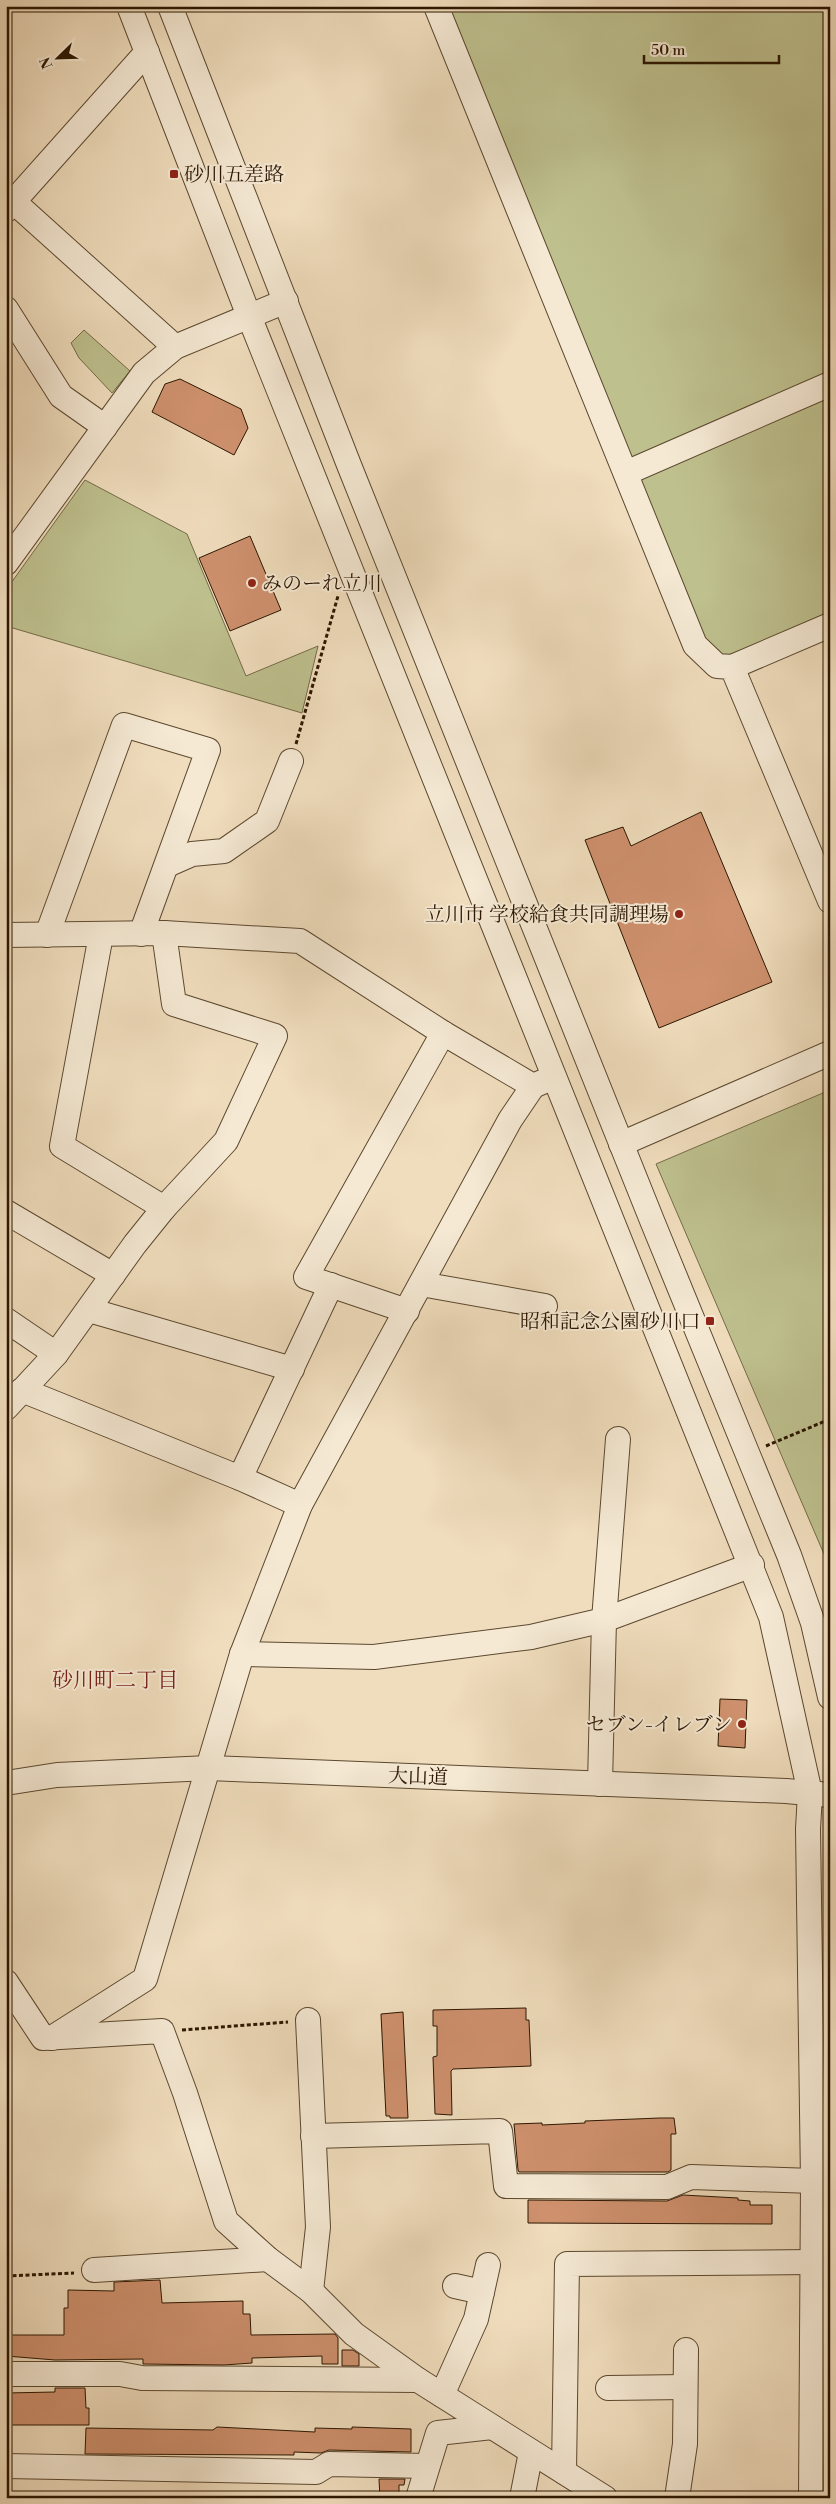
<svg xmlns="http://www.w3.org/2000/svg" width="836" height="2504" font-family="'Libre Bodoni','Noto Serif JP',serif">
<rect width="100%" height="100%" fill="#f0ddbd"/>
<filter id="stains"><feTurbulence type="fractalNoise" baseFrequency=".004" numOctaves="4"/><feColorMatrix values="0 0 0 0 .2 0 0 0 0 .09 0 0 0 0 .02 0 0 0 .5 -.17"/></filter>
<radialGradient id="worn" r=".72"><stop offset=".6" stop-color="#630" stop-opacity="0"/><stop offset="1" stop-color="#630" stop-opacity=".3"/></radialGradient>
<g fill="#bec08e" stroke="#746b47">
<path d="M446 6H830V614L729 656 717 654 705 643Z"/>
<path d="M84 330 130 371 112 393 79 358 71 343Z"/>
<path d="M85 480 187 534 246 676 318 646 302 713 6 626V590Z"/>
<path d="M830 1090V1577L827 1561 656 1164Z"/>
</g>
<g fill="#ce906d" stroke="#2b1600">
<path d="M180 379 241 409 248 428 234 455 152 412 165 384Z"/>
<path d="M250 536 281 610 230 631 199 558Z"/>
<path d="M701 812 772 982 659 1028 585 840 623 827 631 846Z"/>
<path d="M720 1699 747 1700 745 1748 718 1746Z"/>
<path d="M526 2008V2020H529L531 2066 453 2069 451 2071 452 2115 435 2114 433 2057 437 2056V2026H433V2010Z"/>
<path d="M403 2012 408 2118H390V2116H386L381 2014Z"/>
<path d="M660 2118H674L676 2134H671V2170L668 2172H519L518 2170 514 2124 542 2123V2125L585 2123V2121Z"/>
<path d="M683 2195 738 2198V2200L750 2201V2205H772V2224L528 2223V2200L667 2201Z"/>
<path d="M160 2280 162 2303 243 2301V2314H250L251 2335 335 2334 338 2338V2364H322V2356L252 2358V2363L224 2365 143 2364V2359L55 2360 6 2356V2335H64V2308H68V2290L114 2291V2282Z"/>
<path d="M342 2350H353L359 2354V2366H342Z"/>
<path d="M55 2388H85L86 2408H89V2425H6V2393L55 2392Z"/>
<path d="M217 2427 315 2432V2428L352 2429V2427L411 2429V2452L329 2450 321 2453 294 2452V2455L85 2454 86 2428 213 2430Z"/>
<path d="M379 2479H405L404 2485H399V2498H380Z"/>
</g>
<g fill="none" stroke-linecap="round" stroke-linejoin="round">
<defs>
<g id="minor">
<path d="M129 6 249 316 771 1617 810 1793 808 1829 813 2181 811 2498"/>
<path d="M170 6 349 465 653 1223 789 1555 813 1623 830 1697"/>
<path d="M436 6 695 645 717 666 732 667 830 901"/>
<path d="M14 202 175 347"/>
<path d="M6 210 147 52"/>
<path d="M6 309 61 396 105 427"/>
<path d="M626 473 830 384"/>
<path d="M6 563 144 373 175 347 286 301"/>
<path d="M732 667 830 625"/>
<path d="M167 865 192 854 224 851 267 821 291 761"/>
<path d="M6 935 164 933 300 941 443 1033 533 1086 547 1080"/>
<path d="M47 935 124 725 208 750 141 934"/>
<path d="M101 935 62 1146 164 1208"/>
<path d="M621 1144 830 1053"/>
<path d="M6 1212 113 1275"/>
<path d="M421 1284 545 1306"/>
<path d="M89 1310 292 1369"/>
<path d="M407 1311 306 1277 443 1033"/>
<path d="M6 1320 56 1354"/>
<path d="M22 1390 240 1478 300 1505"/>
<path d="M6 1408 56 1354 135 1244 164 1208 226 1141 275 1036 174 1004 164 933"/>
<path d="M240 1478 331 1285"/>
<path d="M242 1654 374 1657 531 1637 604 1620 752 1565"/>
<path d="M6 1783 57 1775 209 1768 786 1791 830 1795"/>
<path d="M600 1784 604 1620 618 1439"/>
<path d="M6 1982 43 2038 162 2031 185 2093 226 2221 268 2259 311 2291 354 2334 418 2380 605 2498"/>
<path d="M308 2020 318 2227 311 2291"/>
<path d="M52 2038 145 1979 242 1654 300 1505 510 1120 533 1086"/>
<path d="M313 2136 500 2131 506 2186 667 2187 691 2177 813 2181"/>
<path d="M94 2270 268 2259"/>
<path d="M455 2286 482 2292"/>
<path d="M6 2374H120L142 2378 418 2380"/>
<path d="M608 2388 685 2387"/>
<path d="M442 2395 476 2319 488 2265"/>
<path d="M6 2466 316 2472 329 2464 427 2466"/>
<path d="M564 2472 567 2264 812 2262"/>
<path d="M418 2498 438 2433 492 2427"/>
<path d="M522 2498 531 2452"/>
<path d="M677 2498 685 2444 686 2350"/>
</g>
</defs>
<use href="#minor" stroke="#5c482f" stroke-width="26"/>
<g stroke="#2b1600" stroke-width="3" stroke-dasharray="4 2.5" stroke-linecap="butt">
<path d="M6 10 40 6"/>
<path d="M296 744 338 596"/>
<path d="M766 1446 830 1419"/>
<path d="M182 2030 288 2022"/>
<path d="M6 2276 74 2273"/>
</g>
<use href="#minor" stroke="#f5e9d4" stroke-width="24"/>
</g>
<g fill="#8f2418" stroke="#f5e9d4" stroke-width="2">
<rect x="169" y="169" width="10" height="10" rx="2.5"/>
<circle cx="252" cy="583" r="5"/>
<circle cx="679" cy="914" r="5"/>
<rect x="705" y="1316" width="10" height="10" rx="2.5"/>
<circle cx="742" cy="1724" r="5"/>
</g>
<g text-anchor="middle" stroke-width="4" stroke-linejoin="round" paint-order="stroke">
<g font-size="20" fill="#2b1600" stroke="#f5e9d4" text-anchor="end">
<text x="184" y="181" text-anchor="start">砂川五差路</text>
<text x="262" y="590" text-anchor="start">みのーれ立川</text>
<text x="669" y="921">立川市 学校給食共同調理場</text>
<text x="700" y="1328">昭和記念公園砂川口</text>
<text x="732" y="1731">セブン-イレブン</text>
</g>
<g font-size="20" fill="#2b1600" stroke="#f5e9d4">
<text transform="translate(418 1776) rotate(2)" y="7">大山道</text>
</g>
<g font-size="21" fill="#7a1f14" stroke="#f5e9d4">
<text x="115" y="1687">砂川町二丁目</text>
</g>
</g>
<rect width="836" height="2504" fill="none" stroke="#f0ddbd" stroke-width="25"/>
<rect x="8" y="8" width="821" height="2489" fill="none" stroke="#2b1600" stroke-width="2.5"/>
<rect x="12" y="12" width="811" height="2479" fill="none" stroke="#2b1600"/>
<g transform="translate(58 58) rotate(247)" stroke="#f5e9d4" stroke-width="4" paint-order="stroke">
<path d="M0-4L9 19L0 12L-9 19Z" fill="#2b1600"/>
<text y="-8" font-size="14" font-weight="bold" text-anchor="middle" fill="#2b1600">N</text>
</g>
<path d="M644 55v8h135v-8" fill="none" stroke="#2b1600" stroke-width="2.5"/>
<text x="651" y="55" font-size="15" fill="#2b1600" stroke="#f5e9d4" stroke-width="4" paint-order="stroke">50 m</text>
<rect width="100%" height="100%" filter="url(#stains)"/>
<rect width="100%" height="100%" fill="url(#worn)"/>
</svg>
